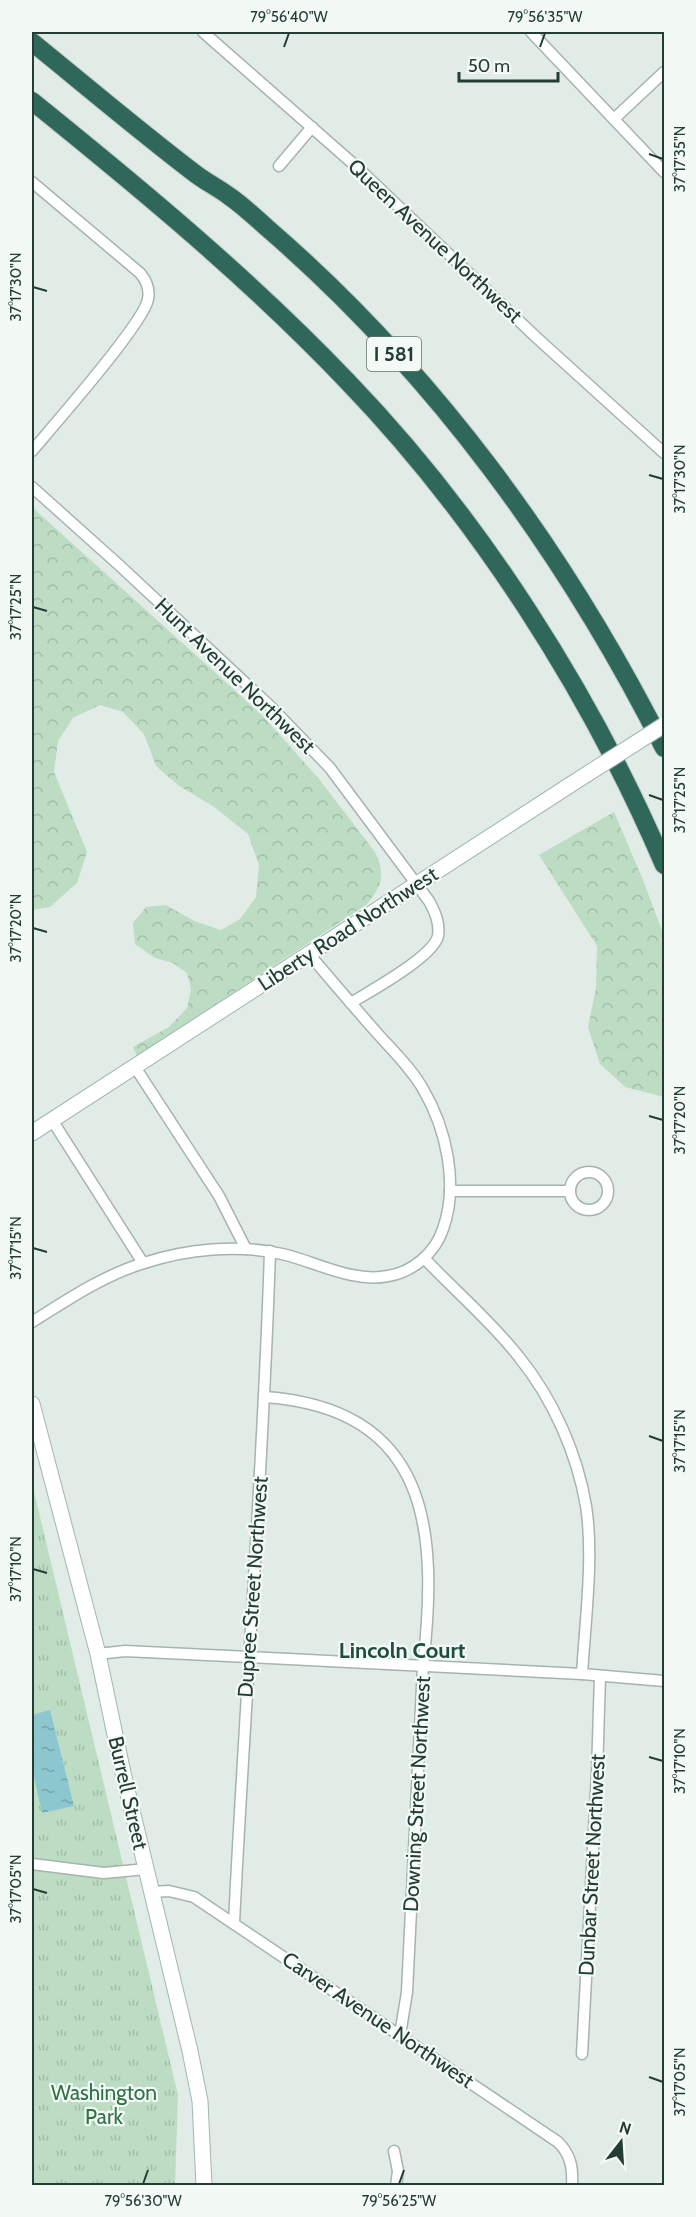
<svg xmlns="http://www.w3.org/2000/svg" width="696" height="2217" font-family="Cabin,sans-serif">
<defs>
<pattern id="forest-crowns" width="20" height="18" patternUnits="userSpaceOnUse" patternTransform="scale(1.5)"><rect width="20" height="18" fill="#bcdcc3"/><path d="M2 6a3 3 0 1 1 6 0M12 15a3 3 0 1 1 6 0" fill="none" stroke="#a1bea8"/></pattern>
<pattern id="park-tufts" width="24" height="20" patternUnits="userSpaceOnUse" patternTransform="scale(1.5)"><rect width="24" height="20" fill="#bcdcc3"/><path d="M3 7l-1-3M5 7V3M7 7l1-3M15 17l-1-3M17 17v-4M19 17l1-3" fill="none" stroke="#a1bea8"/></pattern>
<pattern id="water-ripples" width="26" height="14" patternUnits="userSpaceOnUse" patternTransform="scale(1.5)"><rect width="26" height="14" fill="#8cc7cf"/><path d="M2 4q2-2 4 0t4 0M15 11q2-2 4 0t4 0" fill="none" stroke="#72a3a9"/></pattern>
</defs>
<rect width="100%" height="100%" fill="#e2ece7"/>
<g fill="url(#forest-crowns)">
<path d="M32 507 262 715 319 779 375 852C386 875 382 886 366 905L137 1056 133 1047 169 1027 187 1008 191 990 187 973 173 963 155 958 135 944 133 923 146 907 166 905 194 921 221 930 240 919 256 897 259 865 248 834 213 806 179 786 156 766 144 734 123 712 100 705 73 718 58 741 54 772 87 852 77 883 50 907 32 910Z"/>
<path d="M614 812 643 880 664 936V1097L625 1087 600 1064 588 1027 596 988 597 946 539 855Z"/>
</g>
<path fill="url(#park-tufts)" d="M32 1483 178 2095 175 2185H32Z"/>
<path fill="url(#water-ripples)" d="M50 1710 74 1806 42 1813 32 1767V1715Z"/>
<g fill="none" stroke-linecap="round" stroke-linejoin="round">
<defs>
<g id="street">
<path d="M203 32 358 168 537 338 664 453"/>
<path d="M531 32 664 172"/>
<path d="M614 119 664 72"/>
<path d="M279 166 312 127"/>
<path d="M32 182 140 273C146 280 150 289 148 299 145 322 52 427 32 451"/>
<path d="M32 487 119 565 271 707 330 768 429 901C435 912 440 923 438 936 433 957 370 991 351 1003"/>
<path d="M135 1067 219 1196 246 1249"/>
<path d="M52 1120 143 1263"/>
<circle cx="589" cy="1191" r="19"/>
<path d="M450 1191H570"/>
<path d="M424 1258C455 1291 492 1322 519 1357 553 1399 577 1453 586 1506 594 1556 585 1623 582 1674"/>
<path d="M32 1322C67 1300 104 1275 144 1263 187 1249 238 1244 282 1254 317 1262 352 1283 388 1276 413 1272 435 1253 443 1229 459 1184 446 1128 423 1089 411 1068 393 1051 377 1033 354 1007 332 981 309 954"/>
<path d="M265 1397C431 1409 438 1532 423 1666L407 1992 400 2035"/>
<path d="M98 1654 125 1651 249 1657 582 1674 664 1681"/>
<path d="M32 1864 104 1873 146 1869"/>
<path d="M151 1892 169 1891 194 1897 558 2142C571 2155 573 2168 572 2186"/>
<path d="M234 1923C245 1699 263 1476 270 1251"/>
<path d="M582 2054 597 1773 600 1676"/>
<path d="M394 2151 398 2171 396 2186"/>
</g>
<g id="secondary">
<path d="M32 1133 570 785"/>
<path d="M32 1404 98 1654 123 1773 190 2051 200 2101 204 2186"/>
</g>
<g id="highway">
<path d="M32 42C85 85 138 130 193 172 204 181 217 187 229 196 242 205 254 216 266 227 433 371 565 552 664 748"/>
<path d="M32 101C141 189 251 280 348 382 479 518 590 692 664 865"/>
</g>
</defs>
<use href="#street" stroke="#a5b4ae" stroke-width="13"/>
<use href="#secondary" stroke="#a1b7af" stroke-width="17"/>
<use href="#highway" stroke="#c1c9c6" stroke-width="20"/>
<use href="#street" stroke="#fff" stroke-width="10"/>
<use href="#secondary" stroke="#fff" stroke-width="15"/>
<use href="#highway" stroke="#2f685a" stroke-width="18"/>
<defs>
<path id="secondary-bridge" d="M570 785 664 725"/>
</defs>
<use href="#secondary-bridge" stroke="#a1b7af" stroke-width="17" stroke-linecap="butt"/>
<use href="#secondary-bridge" stroke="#fff" stroke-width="15"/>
</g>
<path fill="none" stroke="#233d35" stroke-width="2" d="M284 47 289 33M540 47 545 33M649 154 663 159M33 287 47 291M649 475 663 479M33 607 47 611M649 795 663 800M33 928 47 932M649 1116 663 1120M33 1248 47 1252M649 1436 663 1441M33 1569 47 1573M649 1757 663 1761M33 1889 47 1893M649 2077 663 2082M143 2184 148 2170M399 2184 404 2170"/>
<g text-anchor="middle" stroke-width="4.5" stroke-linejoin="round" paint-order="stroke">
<rect fill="#f3f9f5" stroke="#61756f" stroke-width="1.5" x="367" y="337" width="54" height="34" rx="4.5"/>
<g font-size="20" font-weight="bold" fill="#233d35">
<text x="394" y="361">I 581</text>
</g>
<g font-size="21" fill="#233d35" stroke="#f3f9f5">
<text transform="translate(435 241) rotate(43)" y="7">Queen Avenue Northwest</text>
<text transform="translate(235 676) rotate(44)" y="7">Hunt Avenue Northwest</text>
<text transform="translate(348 929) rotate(-33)" y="7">Liberty Road Northwest</text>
<text transform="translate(253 1587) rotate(-86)" y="7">Dupree Street Northwest</text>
<text transform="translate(128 1793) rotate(77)" y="7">Burrell Street</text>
<text transform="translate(417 1794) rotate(-87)" y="7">Downing Street Northwest</text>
<text transform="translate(592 1865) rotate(-87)" y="7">Dunbar Street Northwest</text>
<text transform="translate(378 2020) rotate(34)" y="7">Carver Avenue Northwest</text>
</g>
<g font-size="21" fill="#2e7246" stroke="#f3f9f5">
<text x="104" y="2100">Washington<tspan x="104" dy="24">Park</tspan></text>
</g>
<g font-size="22" font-weight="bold" fill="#1f4e41" stroke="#f3f9f5">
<text x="402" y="1658">Lincoln Court</text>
</g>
</g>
<rect width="696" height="2217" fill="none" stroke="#f3f9f5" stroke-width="66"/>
<g transform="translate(621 2142) rotate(17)" stroke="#f3f9f5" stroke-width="4.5" paint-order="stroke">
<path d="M0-4.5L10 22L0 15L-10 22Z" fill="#233d35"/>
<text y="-9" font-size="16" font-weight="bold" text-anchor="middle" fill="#233d35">N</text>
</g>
<path d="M459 72v9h99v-9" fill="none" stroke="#233d35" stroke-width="3"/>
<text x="468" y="72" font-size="18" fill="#233d35" stroke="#f3f9f5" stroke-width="4.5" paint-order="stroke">50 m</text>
<rect x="33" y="33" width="630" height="2151" fill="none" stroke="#233d35" stroke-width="2"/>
<g font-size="15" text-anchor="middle" fill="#233d35">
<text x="289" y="22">79°56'40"W</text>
<text x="545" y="22">79°56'35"W</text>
<text transform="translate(680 159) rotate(-90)" y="5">37°17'35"N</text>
<text transform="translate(16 287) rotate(-90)" y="5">37°17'30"N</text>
<text transform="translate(680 479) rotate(-90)" y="5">37°17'30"N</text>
<text transform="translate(16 607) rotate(-90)" y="5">37°17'25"N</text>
<text transform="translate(680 800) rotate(-90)" y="5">37°17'25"N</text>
<text transform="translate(16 928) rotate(-90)" y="5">37°17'20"N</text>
<text transform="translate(680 1120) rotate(-90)" y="5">37°17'20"N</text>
<text transform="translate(16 1248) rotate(-90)" y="5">37°17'15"N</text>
<text transform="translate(680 1441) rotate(-90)" y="5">37°17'15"N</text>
<text transform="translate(16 1569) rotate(-90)" y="5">37°17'10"N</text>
<text transform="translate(680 1761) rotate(-90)" y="5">37°17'10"N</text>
<text transform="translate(16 1889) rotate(-90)" y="5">37°17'05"N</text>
<text transform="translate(680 2082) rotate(-90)" y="5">37°17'05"N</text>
<text x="143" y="2206">79°56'30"W</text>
<text x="399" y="2206">79°56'25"W</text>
</g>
</svg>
